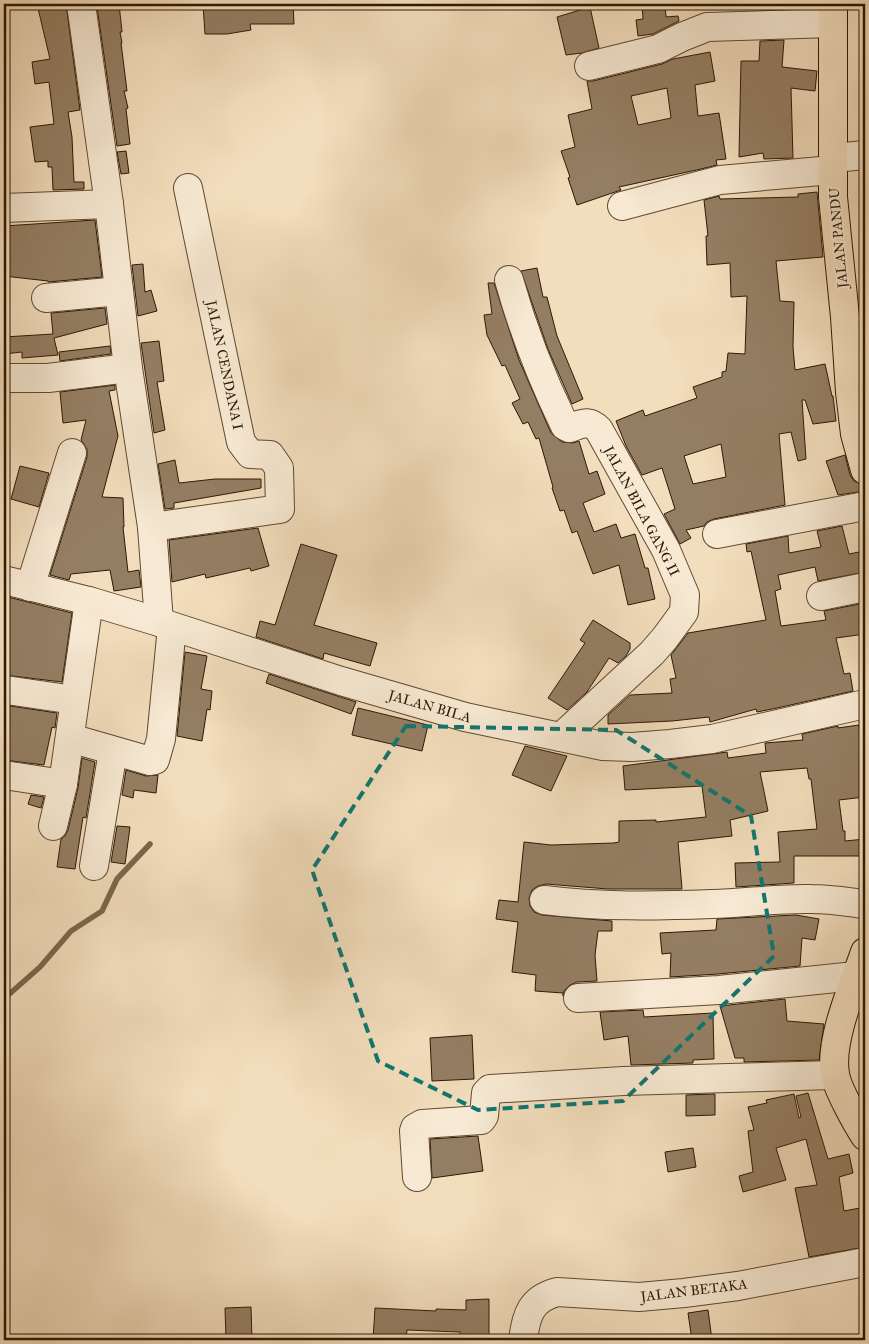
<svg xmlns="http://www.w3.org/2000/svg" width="869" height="1344" font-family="'IM FELL Great Primer',serif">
<rect width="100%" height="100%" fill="#f2ddbc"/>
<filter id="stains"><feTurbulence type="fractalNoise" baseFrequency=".004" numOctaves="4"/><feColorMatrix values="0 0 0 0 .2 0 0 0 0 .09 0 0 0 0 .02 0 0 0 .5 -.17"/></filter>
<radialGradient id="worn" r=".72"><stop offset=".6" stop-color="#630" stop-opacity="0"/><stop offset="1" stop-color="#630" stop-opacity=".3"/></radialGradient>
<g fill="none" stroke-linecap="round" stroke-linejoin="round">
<path stroke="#7b664c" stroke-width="5.5" d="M4 1002 6 997 40 967 71 931 102 911 117 879 150 844"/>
</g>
<g fill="#947e63" stroke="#2e1802" fill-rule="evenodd">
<path d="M37 4H66L80 110 68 112 72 137 74 182H84V189L53 190 52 167H48V161L35 162 30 127 54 124 49 82 35 84 32 62 50 59Z"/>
<path d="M119 4 122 32H120L122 43H121L127 91H124L128 108 126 109 130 144 117 146 97 7Z"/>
<path d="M203 4H293L294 24H250L251 30 227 34H205Z"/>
<path d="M642 4H665L666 17 678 16 679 21 653 34 638 36 636 20 643 19Z"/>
<path d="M787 4V9L762 10 763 5Z"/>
<path d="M590 7 599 48 582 53 566 55 557 17Z"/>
<path d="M784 40 782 67 817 71 815 91 791 88 793 158 764 159 763 153 739 157 741 61H759L760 41Z"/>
<path d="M710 52 715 81 695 85 698 116 719 113 726 159 716 160 717 165 701 169 619 187 621 190 577 205 568 178 570 177 561 151 575 147 568 115 592 109 587 81H593L662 64 673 59ZM667 88 671 118 638 125 631 96Z"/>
<path d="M126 151 129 173 121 174 117 152Z"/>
<path d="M817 192 823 257 776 261 780 301 794 302 793 347 795 370 825 364 832 396H833L836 421 813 424 805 400H802L806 459 798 461 791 432 779 434 785 505 714 519 707 522 704 526 686 530 691 538 680 544 664 514 675 509 662 468 642 475 626 446 616 421 643 410 645 416 697 398 693 387 722 377V372L726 371 728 353 745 354 747 296 731 297 730 263 707 265 706 236H708L704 200 719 196 720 199 798 197V194ZM721 444 726 477 693 484 684 456Z"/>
<path d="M95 220 102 277 48 282V281L4 276V226Z"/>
<path d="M143 264 145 292 151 290 157 311 138 316 132 265Z"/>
<path d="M537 268 543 297H547L557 336 583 399 572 404 548 349 521 271Z"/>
<path d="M488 283H494L519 360 551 433 562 442 573 443 579 441 589 474 597 471 605 494 583 503 594 532 616 524 621 538 635 534 645 568H648L655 599 628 605 619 565 593 574 577 531 572 533 564 510 560 511 552 488 553 487 539 438 536 439 528 422 523 424 512 403 520 399 505 365 502 366 487 335 484 315 492 314Z"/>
<path d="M105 308 107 324 54 338 58 355 22 358V352L4 354V337L53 334 51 313Z"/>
<path d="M159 341 164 381 157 382 165 430 154 433 141 343Z"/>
<path d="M110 346 111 354 60 361 59 352Z"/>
<path d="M115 385V390L109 391 118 436 102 497 123 498 124 527H123L128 572 139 570 141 587 114 591 110 570 71 574 69 580 50 575 87 457V449L81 440 86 420 63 423 60 392Z"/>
<path d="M845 455 850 475 854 481 864 485 865 491 838 495 826 461Z"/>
<path d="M175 460 179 483 215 479H261V488L174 503V508L165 509 158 464Z"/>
<path d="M20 466 49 473 39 507 11 499Z"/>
<path d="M842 526 849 554 859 552V554L865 553V572L818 581 815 567 778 575 781 589 775 591 781 626 826 620 824 611 865 603V634L836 638 844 674 850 673 853 691 777 708 757 712 756 709 710 722 709 717 672 721 608 724V715L630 695 672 693 670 679 676 678 671 655 688 633 766 620 751 551 747 552 746 544 788 536 789 553 821 547 817 531Z"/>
<path d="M258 528 269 566 251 571 250 568 206 578 205 574 172 582 169 540Z"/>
<path d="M301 544 337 555 314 625 377 643 370 666 324 653 323 659 256 637 260 621 275 625Z"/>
<path d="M8 597 72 613 62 682 4 675V621Z"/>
<path d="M593 620 630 643V649L626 656 618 663 609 658 587 692 567 710 548 698 585 643 580 640Z"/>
<path d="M185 652 207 656 201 689 212 691 210 710 207 709 202 741 177 736Z"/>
<path d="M269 674 356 702 351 714 266 683Z"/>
<path d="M4 705 57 713 55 728 52 727 44 765 4 760Z"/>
<path d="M358 708 428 725 422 751 352 735Z"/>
<path d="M859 725 865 771V797L839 800 843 831H845V841L865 839V856H794V883L736 887 735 863 780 862 778 832 817 829 811 779H809L807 768 760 772 768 811 730 820 732 836 678 842 682 889H608L546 884 538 886 532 890 529 898 530 906 534 912 542 915 612 921V931H598L595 955 597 981 577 982 570 985 564 991 563 996V993L535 991 536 975 512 972 518 922 496 919 499 900 518 902 524 842 551 845 614 843 619 842V821L656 820V822L706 817 702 786 625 790 623 766 727 752 728 758 766 753 765 743 803 740 802 734 838 726V728Z"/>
<path d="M525 746 567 756 551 791 512 775Z"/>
<path d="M82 758 95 762 86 818 83 817 75 869 57 867 61 839 65 836 68 830 78 788Z"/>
<path d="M126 770 146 776 158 775 156 793 134 790 133 798 122 795Z"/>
<path d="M31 795 44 797 41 808 28 804Z"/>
<path d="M117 826 130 827 125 864 111 862Z"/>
<path d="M796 915 819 919 815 940 802 938 800 966 718 974 670 977 671 953 662 954 660 933 716 930 717 919Z"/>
<path d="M785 999 787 1021 824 1024 819 1060 744 1062V1058H735L720 1006Z"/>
<path d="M643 1010 644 1017 713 1013 714 1059 693 1060V1063L631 1065 628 1036 604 1040 600 1012Z"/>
<path d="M472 1035 474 1079 432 1081 430 1038Z"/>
<path d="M808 1093 828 1159 849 1154 853 1173 839 1177 844 1211 865 1207V1247L809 1257 795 1188 817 1185 806 1139 776 1148 786 1180 743 1192 739 1176 753 1172 748 1131 754 1130 748 1107 767 1103 766 1100 794 1094 799 1118 801 1117 796 1096Z"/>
<path d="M715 1094V1115L686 1116V1095Z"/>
<path d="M478 1136 483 1171 432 1178 430 1139Z"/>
<path d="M693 1148 696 1167 668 1172 665 1152Z"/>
<path d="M489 1299V1340H460V1332L407 1330 406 1340H373L375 1308 436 1311V1309L466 1310V1300Z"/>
<path d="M251 1307 252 1340H226L225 1308Z"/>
<path d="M708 1310 712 1340H692L688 1313Z"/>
</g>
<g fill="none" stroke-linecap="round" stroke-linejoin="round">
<defs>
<g id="minor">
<path d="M81 4 109 204 128 368 152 527 159 622"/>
<path d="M589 66 658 49 682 37 707 27 832 23"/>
<path d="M834 158 865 155"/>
<path d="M622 206 720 180 832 170"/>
<path d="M4 208 109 204"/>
<path d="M509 280C523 330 542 379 565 426L569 428C582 424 589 419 599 430L666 550 685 595 684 612 665 638 652 653 561 737"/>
<path d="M46 298 119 291"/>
<path d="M4 378H48L128 368"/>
<path d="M152 527 280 509 279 468 270 455 250 454 241 442 188 188"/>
<path d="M717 534 865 506"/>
<path d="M4 580 89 601 159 622 341 681 465 717 603 746 632 747 670 744 712 739 865 704"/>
<path d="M30 587 72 453"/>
<path d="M821 596 865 587"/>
<path d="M6 690 74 700"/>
<path d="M70 738 150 761 155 760 161 739 172 627"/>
<path d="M4 775 63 784"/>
<path d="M53 826 63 784 89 601"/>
<path d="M94 866 113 751"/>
<path d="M544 900C600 907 656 906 712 904 746 903 779 898 812 899 830 899 848 902 865 904"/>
<path d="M578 998 719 990 865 975"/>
<path d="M417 1177 414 1131 415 1128 422 1124 481 1120 484 1116 486 1093 490 1089 623 1081 835 1075"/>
<path d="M523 1340C526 1315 531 1299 557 1292L639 1297 684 1293 738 1286 865 1262"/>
</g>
<g id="major">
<path d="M833 4V197L845 317 850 392 855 434 865 470"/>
<path d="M865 952C854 984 829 1040 835 1074 837 1088 857 1124 865 1136"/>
</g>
</defs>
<use href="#minor" stroke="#5f4930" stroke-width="30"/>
<use href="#major" stroke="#2e1802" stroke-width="30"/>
<use href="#minor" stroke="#f7e9d3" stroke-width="28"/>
<use href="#major" stroke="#f2ddbc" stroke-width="28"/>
</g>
<path fill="none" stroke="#0f766e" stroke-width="4" stroke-dasharray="10 6" stroke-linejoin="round" d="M406 726 616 730 751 816 774 956 623 1101 478 1110 378 1061 312 870Z"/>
<g text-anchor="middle" stroke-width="4" stroke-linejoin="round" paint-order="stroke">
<g font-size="14" fill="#2e1802" stroke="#f7e9d3">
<text transform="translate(838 238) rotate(-95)" y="5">JALAN PANDU</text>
<text transform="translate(225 365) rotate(78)" y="5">JALAN CENDANA I</text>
<text transform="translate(642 511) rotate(62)" y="5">JALAN BILA GANG II</text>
<text transform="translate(430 706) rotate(16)" y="5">JALAN BILA</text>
<text transform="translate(694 1290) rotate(-7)" y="5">JALAN BETAKA</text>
</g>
</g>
<rect width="869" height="1344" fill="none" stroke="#f2ddbc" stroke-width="20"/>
<rect x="5" y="5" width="859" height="1334" fill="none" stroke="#2e1802" stroke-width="2.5"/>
<rect x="10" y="10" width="849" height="1324" fill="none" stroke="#2e1802"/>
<rect width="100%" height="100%" filter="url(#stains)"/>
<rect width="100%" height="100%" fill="url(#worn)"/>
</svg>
